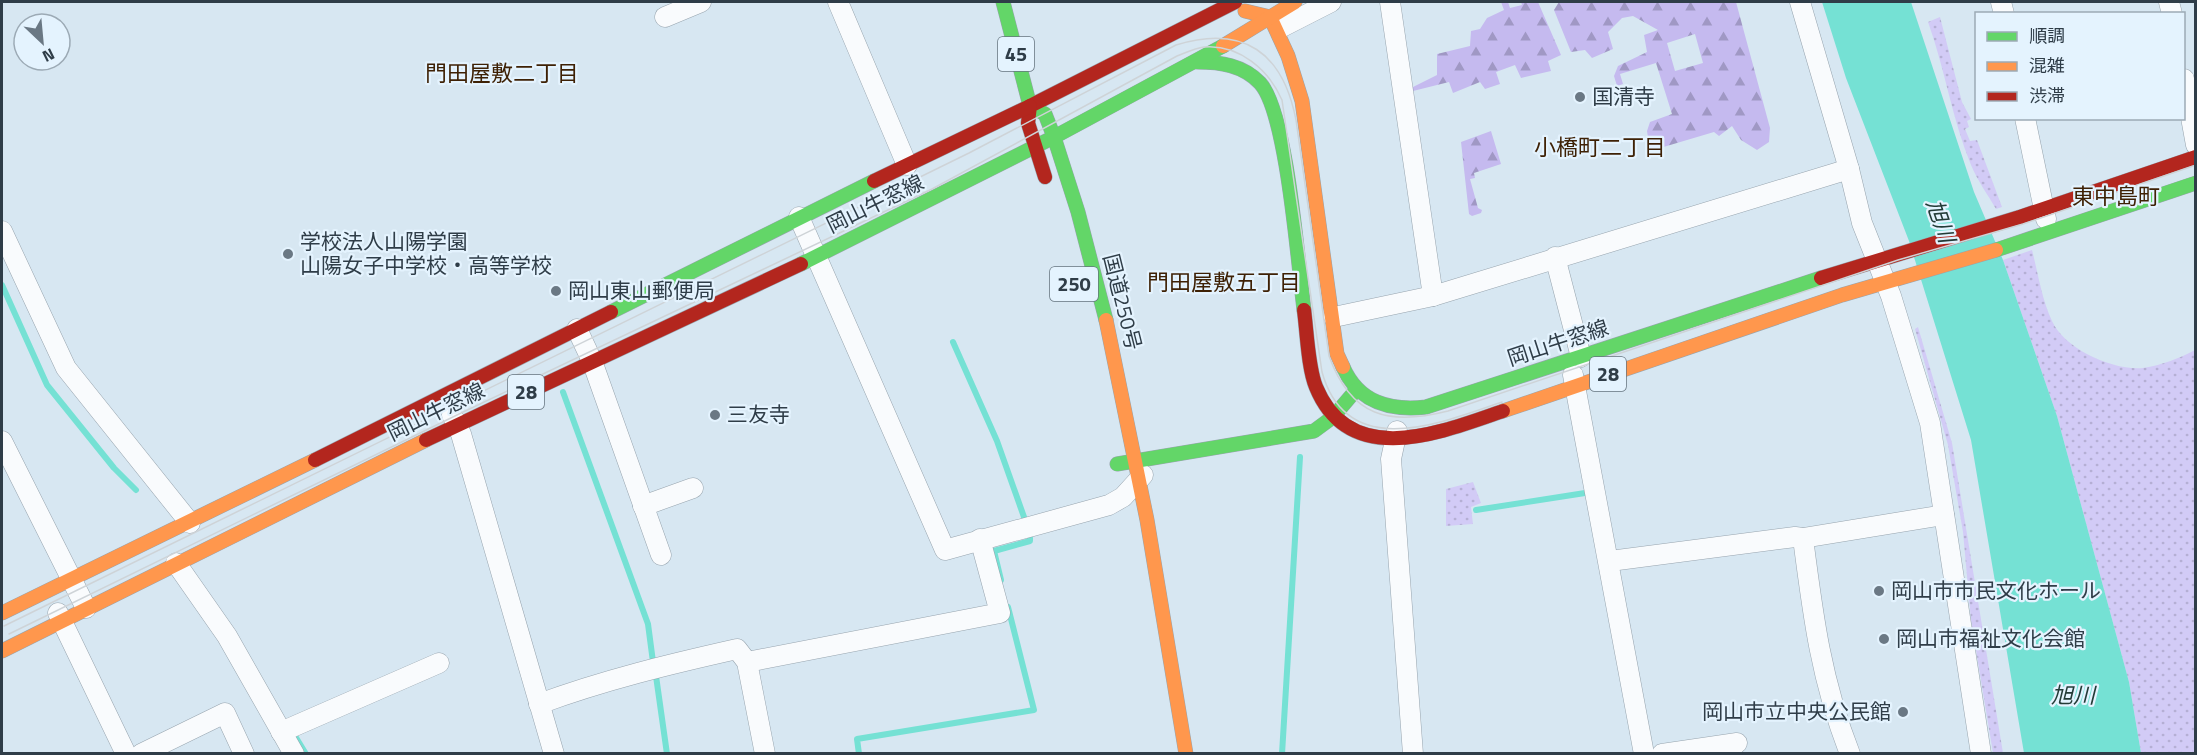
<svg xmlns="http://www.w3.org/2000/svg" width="2197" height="755" font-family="'Titillium Web','Noto Sans JP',sans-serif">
<defs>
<pattern id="grass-dots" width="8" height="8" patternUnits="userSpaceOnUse" patternTransform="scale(1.5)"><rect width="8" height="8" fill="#d2cbf6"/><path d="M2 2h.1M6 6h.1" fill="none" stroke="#b5afd4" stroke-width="1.8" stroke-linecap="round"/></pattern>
<pattern id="forest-firs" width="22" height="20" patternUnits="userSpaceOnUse" patternTransform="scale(1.5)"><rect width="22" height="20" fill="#c5baef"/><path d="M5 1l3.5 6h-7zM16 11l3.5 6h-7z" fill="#a098c4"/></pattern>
</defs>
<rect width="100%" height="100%" fill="#d7e7f2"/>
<g fill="url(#grass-dots)">
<path d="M1940 17 1962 102 1971 119 1967 121 1969 127 1965 129 1970 141 1977 140 2002 207 1996 209C1988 195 1977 180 1971 165 1952 119 1945 69 1928 22Z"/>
<path d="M2032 250C2038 273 2042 300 2052 321 2064 349 2114 371 2143 368 2162 365 2178 359 2195 350V753H2141L2129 682 2057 416 2003 260Z"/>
<path d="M1918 327 1952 443 2003 753H1993L1971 620 1963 532 1948 445 1915 329Z"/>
<path d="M1473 482 1481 503 1471 507 1473 524 1446 526V489Z"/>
</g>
<g fill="url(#forest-firs)" fill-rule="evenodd">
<path d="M1501 2H1508L1510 8 1522 5 1521 2H1538L1561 55 1548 61 1551 71 1521 78 1515 65 1496 72 1500 84 1485 89 1480 82 1453 93 1449 82 1409 92V89L1437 75V54L1470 46 1471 31 1480 29 1487 18 1504 10Z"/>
<path d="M1559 2H1736L1770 128 1769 142 1757 150 1741 140 1732 126 1719 136 1714 132 1650 151 1647 131 1650 122 1672 114 1656 63 1620 74 1623 84 1617 86 1614 76 1618 66 1647 52 1644 35 1658 30 1633 16 1622 18 1608 32 1613 49 1592 58 1585 50 1571 52 1554 10ZM1695 34 1703 63 1675 71 1667 43Z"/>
<path d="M1491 131 1501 164 1474 173 1475 178 1470 179 1478 208 1482 210 1481 213 1472 216 1469 214 1461 142Z"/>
</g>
<path fill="#75e1d4" d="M1822 2H1911L1974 192 2003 260 2057 416 2129 682 2141 753H2024L1971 440 1909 241 1846 78Z"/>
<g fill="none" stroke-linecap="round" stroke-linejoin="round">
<g stroke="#75e1d4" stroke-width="6">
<path d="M2 285 47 385 114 468 136 490"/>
<path d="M953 342 997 441 1024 517"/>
<path d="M563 392 648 624 653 662"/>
<path d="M1476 510 1585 493"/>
<path d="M1001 580 994 551 1030 541V538"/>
<path d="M656 676 667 754"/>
<path d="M292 731 306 754"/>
<path d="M859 754 857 739 1034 710 1008 607"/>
<path d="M1282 754 1300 457"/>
</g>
<defs>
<g id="street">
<path d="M838 2 907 165"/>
<path d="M1390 2 1433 296"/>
<path d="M1800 2 1849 169 1862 223 1891 296 1930 423 1981 754"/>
<path d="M2001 2 2004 14"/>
<path d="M2169 2 2172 14"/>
<path d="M665 17 701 2"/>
<path d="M1280 28 1331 2"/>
<path d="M2184 79 2196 145"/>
<path d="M2025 118 2046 219"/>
<path d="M799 217 945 550 1109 505 1123 497 1143 475"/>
<path d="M2 231 66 368 190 523"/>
<path d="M1555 257 1581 357"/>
<path d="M1334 317 1433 296 1849 169"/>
<path d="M577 329 592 361 661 555"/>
<path d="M1573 375 1644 754"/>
<path d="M452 415 461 434 554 754"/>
<path d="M1397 431 1391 459 1413 754"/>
<path d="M2 441 86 608"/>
<path d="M643 506 693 488"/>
<path d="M1803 538C1813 616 1821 680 1850 754"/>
<path d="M1610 561 1795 537 1803 538 1944 515"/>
<path d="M176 563 227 636 294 754"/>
<path d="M58 613 126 754"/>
<path d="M747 662 1000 613 980 539"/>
<path d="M539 704C604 680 670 664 737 649L747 662 765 754"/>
<path d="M281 732 439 663"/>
<path d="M141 754 225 713 244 754"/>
<path d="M1662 754 1737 743"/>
</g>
<g id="fast">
<path d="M1197 62C1220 62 1243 65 1260 83 1287 112 1298 264 1304 310"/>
<path d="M1996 250 2196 183"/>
<path d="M801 264 1054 137 1045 114 1030 106 1003 2"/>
<path d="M611 312 874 181"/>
<path d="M1106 320 1078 212 1054 137 1223 46"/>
<path d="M1343 367C1359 403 1390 411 1426 407L1821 278"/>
<path d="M1117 464 1314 431 1333 417 1356 390"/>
</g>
<g id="slow">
<path d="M1245 11 1270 17 1288 56 1302 101 1337 354 1343 367"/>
<path d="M1223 46 1295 2"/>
<path d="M1106 320 1147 520 1186 754"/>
<path d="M1503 411 1842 295 1996 250"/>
<path d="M2 613 315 460"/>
<path d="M2 651 426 440"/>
</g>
<g id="jam">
<path d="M1045 177 1028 123 1030 106 1235 2"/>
<path d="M874 181 1030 106"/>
<path d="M1821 278 2020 217 2196 157"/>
<path d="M1304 310C1307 332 1308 368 1316 387 1350 470 1442 432 1503 411"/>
<path d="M426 440 801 264"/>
<path d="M315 460 611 312"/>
</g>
</defs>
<use href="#street" stroke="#97a4ae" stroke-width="21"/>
<use href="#fast" stroke="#97a4ae" stroke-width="15"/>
<use href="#slow" stroke="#97a4ae" stroke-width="15"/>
<use href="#jam" stroke="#97a4ae" stroke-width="15"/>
<use href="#street" stroke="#f9fbfd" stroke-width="20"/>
<use href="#fast" stroke="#63d668" stroke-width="14"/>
<use href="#slow" stroke="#ff974d" stroke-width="14"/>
<use href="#jam" stroke="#b3261e" stroke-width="14"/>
<g stroke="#ced3d7" stroke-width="1.5">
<path d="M4 626 969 153 1176 45C1244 24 1283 53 1296 120L1329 356C1351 417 1389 426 1448 411L1898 260 2023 224 2196 165"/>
<path d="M9 634 459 414 932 189 1177 56C1185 53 1195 48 1204 47 1239 44 1269 70 1282 100L1322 372C1347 462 1441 423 1502 402"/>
</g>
</g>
<g fill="#6a7884" stroke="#e4f3fe" stroke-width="2">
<circle cx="1580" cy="97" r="6"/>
<circle cx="288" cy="254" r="6"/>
<circle cx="556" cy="291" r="6"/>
<circle cx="715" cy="415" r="6"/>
<circle cx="1879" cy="591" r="6"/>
<circle cx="1884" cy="639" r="6"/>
<circle cx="1903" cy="712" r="6"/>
</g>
<g text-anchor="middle" stroke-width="4.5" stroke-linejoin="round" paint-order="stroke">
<g fill="#e4f3fe" stroke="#65747f" stroke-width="1.5">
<rect x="998" y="37" width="36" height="34" rx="4.5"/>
<rect x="1050" y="267" width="48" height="34" rx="4.5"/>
<rect x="1590" y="357" width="36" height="34" rx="4.5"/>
<rect x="508" y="375" width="36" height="34" rx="4.5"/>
</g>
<g font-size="20" font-weight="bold" fill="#2f3d48">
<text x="1016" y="61">45</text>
<text x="1074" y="291">250</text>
<text x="1608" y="381">28</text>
<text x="526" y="399">28</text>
</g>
<g font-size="21" fill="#2f3d48" stroke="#e4f3fe" text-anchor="start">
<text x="1592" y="104">国清寺</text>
<text x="300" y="249">学校法人山陽学園<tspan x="300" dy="24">山陽女子中学校・高等学校</tspan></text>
<text x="568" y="298">岡山東山郵便局</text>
<text x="727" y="422">三友寺</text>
<text x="1891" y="598">岡山市市民文化ホール</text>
<text x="1896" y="646">岡山市福祉文化会館</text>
<text x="1891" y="719" text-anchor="end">岡山市立中央公民館</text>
</g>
<g font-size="21" fill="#2f3d48" stroke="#e4f3fe">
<text transform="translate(875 204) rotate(-26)" y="7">岡山牛窓線</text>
<text transform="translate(1122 302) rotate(76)" y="7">国道250号</text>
<text transform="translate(1558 343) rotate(-18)" y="7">岡山牛窓線</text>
<text transform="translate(436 412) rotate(-26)" y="7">岡山牛窓線</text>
</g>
<g font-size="22" fill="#3e2105" stroke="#e4f3fe">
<text x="502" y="81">門田屋敷二丁目</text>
<text x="1600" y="155">小橋町二丁目</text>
<text x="2116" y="204">東中島町</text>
<text x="1224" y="290">門田屋敷五丁目</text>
</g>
<g font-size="22" font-style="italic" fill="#233b37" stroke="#e4f3fe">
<text transform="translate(1941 221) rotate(71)" y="8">旭川</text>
<text x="2073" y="703">旭川</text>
</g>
</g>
<rect width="2197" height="755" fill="none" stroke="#2f3d48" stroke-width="6"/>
<rect x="1975" y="12" width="210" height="108" fill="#e4f3fe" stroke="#9caab5" stroke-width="1.5"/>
<rect x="1987" y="32" width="30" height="9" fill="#63d668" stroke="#9caab5" stroke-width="1.5"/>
<text x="2029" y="42" font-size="18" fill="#2f3d48">順調</text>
<rect x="1987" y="62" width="30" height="9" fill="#ff974d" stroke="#9caab5" stroke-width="1.5"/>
<text x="2029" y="72" font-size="18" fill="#2f3d48">混雑</text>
<rect x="1987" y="92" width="30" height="9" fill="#b3261e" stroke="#9caab5" stroke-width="1.5"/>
<text x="2029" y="102" font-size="18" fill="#2f3d48">渋滞</text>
<g transform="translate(42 42) rotate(154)"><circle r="28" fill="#e4f3fe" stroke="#9caab5" stroke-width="1.5"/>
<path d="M0-4.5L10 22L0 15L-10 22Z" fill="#6a7884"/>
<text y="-9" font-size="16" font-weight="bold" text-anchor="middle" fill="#2f3d48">N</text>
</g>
</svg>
